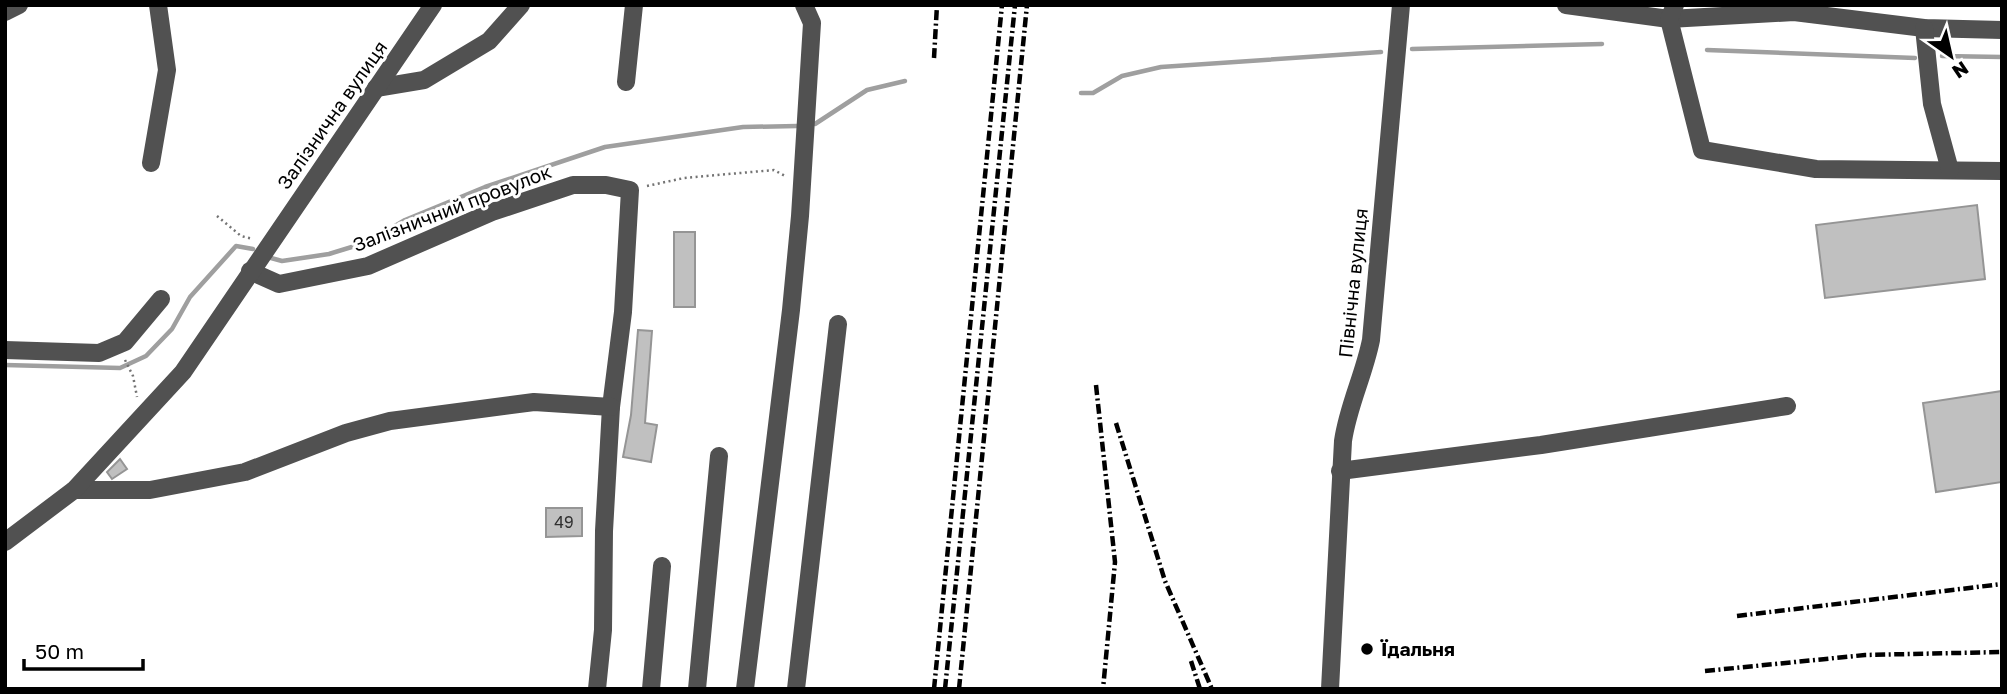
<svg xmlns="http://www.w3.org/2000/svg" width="2007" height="694" font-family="'Golos Text',sans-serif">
<rect width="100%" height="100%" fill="#fff"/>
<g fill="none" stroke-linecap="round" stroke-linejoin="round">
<g stroke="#9f9f9f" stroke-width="4.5">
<path d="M1412 49 1602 44"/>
<path d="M1707 50 1915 58"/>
<path d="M1942 56 2002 57"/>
<path d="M1081 93H1093L1122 76 1161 67 1381 52"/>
<path d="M815 124 867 90 905 81"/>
<path d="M271 258 282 261 329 254 368 242 405 220 485 187 605 147 743 127 797 126"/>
<path d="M5 365 120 368 146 356 172 329 190 297 236 246 253 249"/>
</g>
</g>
<g fill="#c0c0c0" stroke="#959595" stroke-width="2">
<path d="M1977 205 1985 279 1825 298 1816 225Z"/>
<rect x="674" y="232" width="21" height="75"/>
<path d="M638 330 652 331 645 423 657 425 651 462 623 457 631 415Z"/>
<path d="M2002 391V482L1936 492 1923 403Z"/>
<path d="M120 459 127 469 112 479 107 472Z"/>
<path d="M546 508H582V536L546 537Z"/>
</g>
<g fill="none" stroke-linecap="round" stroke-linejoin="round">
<g stroke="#737373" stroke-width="2.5" stroke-dasharray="2 3.5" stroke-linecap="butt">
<path d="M647 186 684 178 774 170 785 176"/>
<path d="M217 216 241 236 253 239"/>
<path d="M125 360 133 376 137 397"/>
</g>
<g stroke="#515151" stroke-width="18">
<path d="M1566 5 1669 19 1794 12 1924 28 2002 30"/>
<path d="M1675 5 1669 19 1702 150 1816 169 2002 171"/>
<path d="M5 12 19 5"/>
<path d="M1924 28 1932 104 1950 170"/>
<path d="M626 82 634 5"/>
<path d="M376 88 424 80 489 41 521 5"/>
<path d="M151 163 167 70 158 5"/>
<path d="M250 271 279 284 368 266 492 212 573 185H606L630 190 623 312 611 407 604 531 603 630 597 689"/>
<path d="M5 350 99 353 125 342 161 299"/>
<path d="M1340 471 1541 445 1787 406"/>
<path d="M74 490H150L245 472 346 433 390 421 534 402 611 407"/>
<path d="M5 542 74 490 183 372 433 5"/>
<path d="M651 689 662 566"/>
<path d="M697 689 719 456"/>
<path d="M745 689 791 310 800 216 812 23 804 5"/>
<path d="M796 689 838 324"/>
<path d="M1330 689 1343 441C1348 406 1364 375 1371 340L1401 5"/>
</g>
<g stroke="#000" stroke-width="4.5" stroke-dasharray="10 3.5 2 3.5" stroke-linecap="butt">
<path d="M934 58 937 5"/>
<path d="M1096 385 1115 562 1103 689"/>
<path d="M1116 423 1165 581 1212 689"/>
<path d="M1737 616 2002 584"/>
<path d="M1191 661 1200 689"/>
<path d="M1705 671 1865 655 2002 652"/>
<path d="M934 689 1002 5"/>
<path d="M945 689 1015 5"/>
<path d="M959 689 1027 5"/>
</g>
</g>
<circle fill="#000" stroke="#fff" stroke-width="2.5" cx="1367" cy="649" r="7"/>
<g text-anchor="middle" stroke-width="6" stroke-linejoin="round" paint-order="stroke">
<g font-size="16" fill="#303030">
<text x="564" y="528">49</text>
</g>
<g font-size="19" fill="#000" stroke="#fff">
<text transform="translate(332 115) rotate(-55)" y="7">Залізнична вулиця</text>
<text transform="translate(452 208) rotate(-21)" y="7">Залізничний провулок</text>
<text transform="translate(1353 283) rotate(-84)" y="7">Північна вулиця</text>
</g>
<g font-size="19" font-weight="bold" fill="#000" stroke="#fff" text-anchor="start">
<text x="1381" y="656">Їдальня</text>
</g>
</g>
<rect width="2007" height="694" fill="none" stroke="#000000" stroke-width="14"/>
<g transform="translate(1951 56) rotate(146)" stroke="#ffffff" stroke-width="5" paint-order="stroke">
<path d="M0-5L12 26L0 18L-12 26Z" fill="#000000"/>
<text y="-10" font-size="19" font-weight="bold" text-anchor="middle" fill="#000000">N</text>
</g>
<path d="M24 659v10h119v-10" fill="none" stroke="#000000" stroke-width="3.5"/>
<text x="35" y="659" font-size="21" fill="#000000" stroke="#ffffff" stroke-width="5" paint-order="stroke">50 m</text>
</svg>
